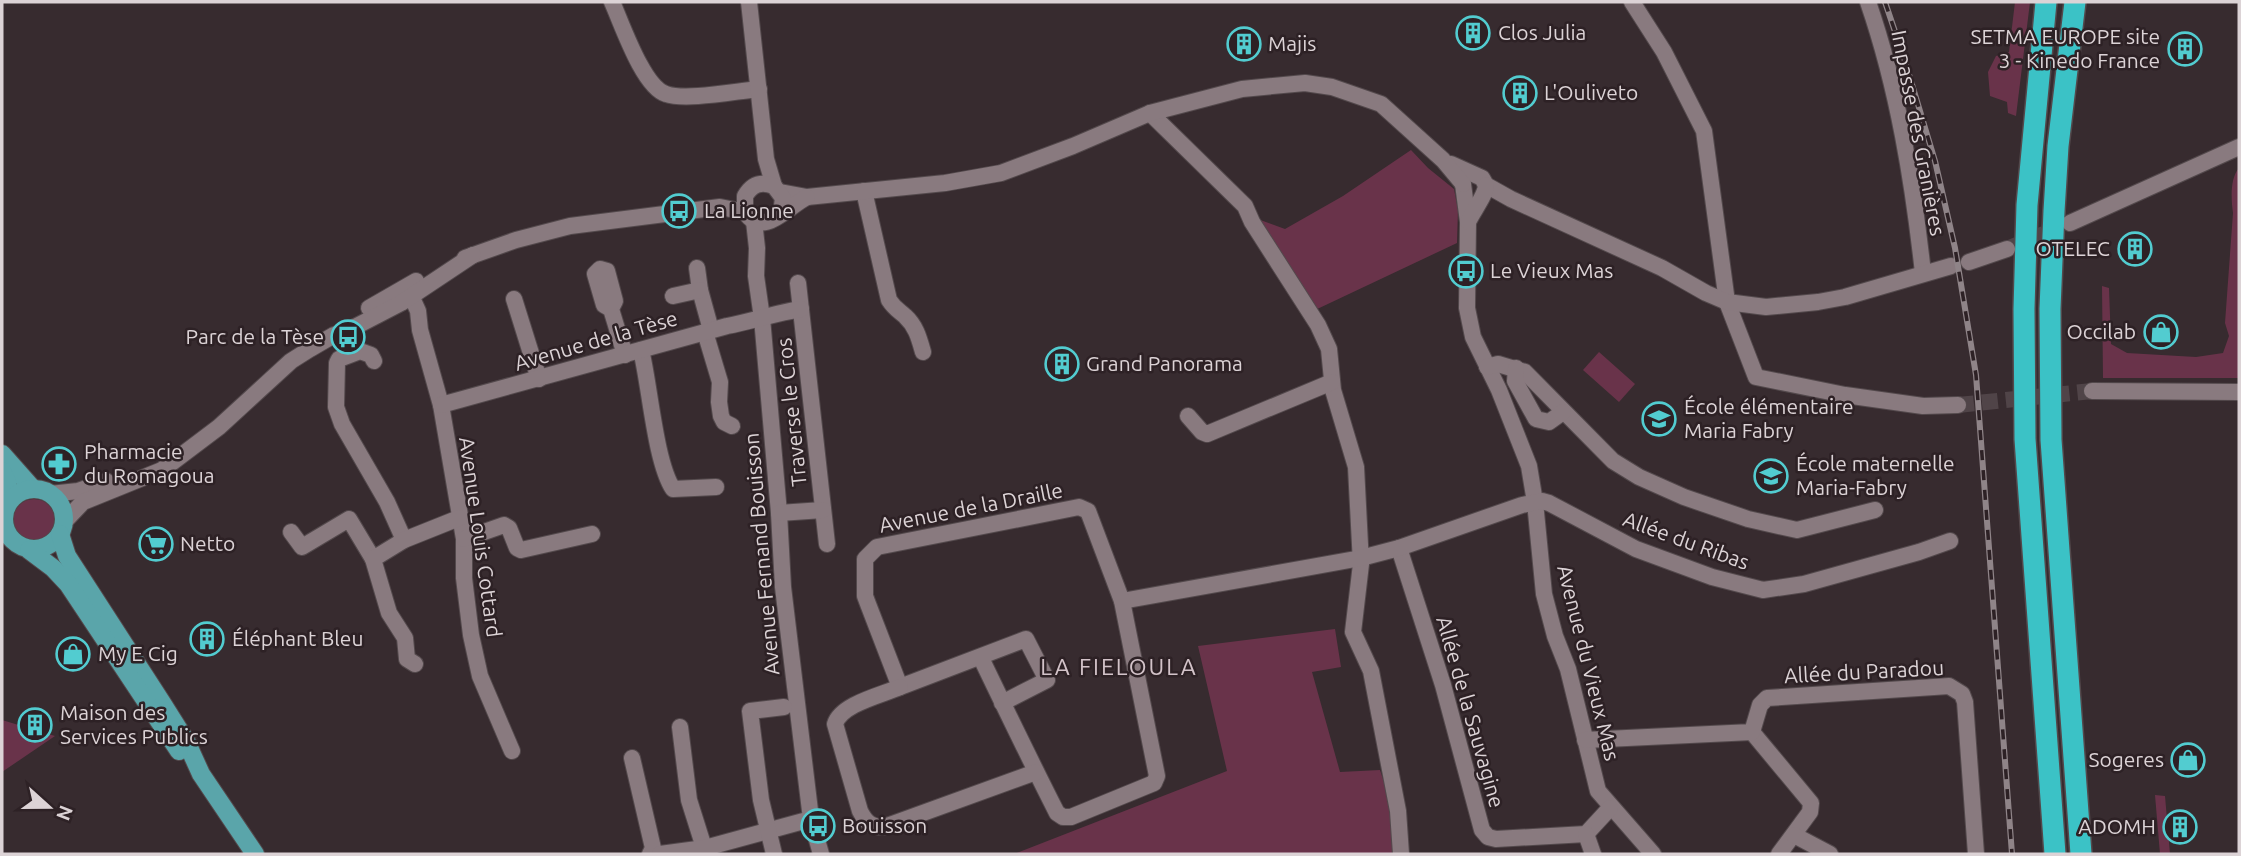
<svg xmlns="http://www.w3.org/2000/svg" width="2241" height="856" font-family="Ubuntu,sans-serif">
<rect width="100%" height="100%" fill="#372b2f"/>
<g fill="#69334a">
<path d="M2015 2H2030L2016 116 2008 113 2007 102 1990 96 1988 72 1996 56 2009 52Z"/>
<path d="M1411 150 1428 168 1454 189 1458 210 1457 243 1313 311 1255 218 1285 229 1343 196Z"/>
<path d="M2239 168V378H2103L2102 286 2109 288 2111 344 2127 353 2196 357 2223 353 2229 336 2225 323 2233 213C2231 199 2230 178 2239 168Z"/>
<path d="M1599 352 1635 384 1619 402 1583 370Z"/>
<circle cx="34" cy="520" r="21"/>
<path d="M1335 629 1341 667 1312 672 1340 772 1380 770 1393 809 1396 854H1014L1227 771 1198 646Z"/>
<path d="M2 720 55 736 2 772Z"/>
<path d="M2155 795 2165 796 2170 854H2160Z"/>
</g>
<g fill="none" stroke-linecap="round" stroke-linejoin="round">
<g stroke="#504448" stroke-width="16" stroke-dasharray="16 8" stroke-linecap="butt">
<path d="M2007 249 2061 227"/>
<path d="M1958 405 2092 391"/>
</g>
<defs>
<g id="minor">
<path d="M612 2C622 24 643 87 666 94 686 101 736 91 759 89"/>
<path d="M749 2 766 159 774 186"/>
<path d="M1632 2 1664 52 1704 131 1727 302 1756 377 1845 395 1923 406 1958 405"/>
<path d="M1868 2C1898 89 1913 182 1923 273"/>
<path d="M1150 113 1245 206 1252 222 1318 325 1329 349 1333 390 1356 467 1361 564 1353 632 1371 671 1398 811 1401 854"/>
<path d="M1451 164 1482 178 1486 185 1511 199 1662 268 1706 293 1727 302 1766 307 1818 302 1845 297 1951 266"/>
<path d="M1463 184 1468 222 1467 308 1473 337 1499 390 1529 466 1535 502 1544 594 1555 636 1568 669 1598 791 1653 854"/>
<path d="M864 191 889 300C894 308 898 310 905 316 916 326 919 338 923 352"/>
<path d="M780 192 807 197 945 183 1001 173 1073 146 1150 113 1242 89 1305 83 1332 87 1381 104 1443 160 1463 184"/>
<path d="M781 213 783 198 774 186C761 181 752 184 745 196V212C763 239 787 207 807 197"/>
<path d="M754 221 757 248 756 276 762 318 779 513 783 587 811 819 821 854"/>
<path d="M1468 222C1473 211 1486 195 1486 185"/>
<path d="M2070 223 2239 147"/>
<path d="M465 258 516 240 570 226 720 207 745 212"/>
<path d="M1969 262 2007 249"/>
<path d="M697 268 700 290 711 330"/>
<path d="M798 283 827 544"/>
<path d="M408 289 418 311 420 330 441 405 464 539V578L471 635 480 676 512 751"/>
<path d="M673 296 700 290"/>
<path d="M514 299 539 379"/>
<path d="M369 308 416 281"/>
<path d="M611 309 604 305 595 274 600 269 607 271 615 301 611 309 625 355"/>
<path d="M705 332 720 382 719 402 721 416 724 422 732 426"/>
<path d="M641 350C650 386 655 461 673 489L716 487"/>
<path d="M374 361 371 355 360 351 339 359 337 363 336 407 342 424 387 502 404 540"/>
<path d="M1487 367 1498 364 1525 372 1613 461 1639 477 1684 497 1748 519 1797 530 1875 510"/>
<path d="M1516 368 1515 381 1536 419 1549 422 1563 412"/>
<path d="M2092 391 2239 392"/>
<path d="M441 405 727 326C752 321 776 313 801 309"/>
<path d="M1188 416 1202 432 1207 434 1332 382"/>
<path d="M50 494 78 491 106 481"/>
<path d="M2 513 4 511"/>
<path d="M779 513 823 510"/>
<path d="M64 522 83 502 162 470 219 427 291 361 310 349 334 335 349 330 401 303 473 255"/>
<path d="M291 532 302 547 349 519 373 559"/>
<path d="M2 535H7"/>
<path d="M464 539 504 525 509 528 517 548 521 550 592 534"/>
<path d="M1399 548 1443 685 1482 830 1488 837 1496 839 1586 834 1610 808"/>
<path d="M1122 601 1361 558 1399 548 1522 505 1542 501 1549 503 1636 549 1712 577 1763 590 1804 584 1919 552 1950 541"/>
<path d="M981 658C1006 710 1031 762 1057 813L1063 817H1071L1154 783 1157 776 1122 601 1088 511 1079 507 877 547 865 559V596L868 604 900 687 1026 639 1047 680 1002 703"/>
<path d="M415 664 407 659 405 638 389 613 373 559 404 540 459 518"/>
<path d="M900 687C882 695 841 704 835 724L860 811C866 823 873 829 887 826L1036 772"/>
<path d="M680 727 689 800 706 854"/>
<path d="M1752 732 1811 803 1810 812 1779 854"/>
<path d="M1585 740 1752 732 1760 705 1767 698 1949 686 1962 694 1965 702 1976 854"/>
<path d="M632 758 653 848 650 854"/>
<path d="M1586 834 1593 854"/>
<path d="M1794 835 1830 854"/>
<path d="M660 854 705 848 811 819"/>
<path d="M774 854 761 800 750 711 784 707"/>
</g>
<g id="major">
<path d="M2 454 33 489"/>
<path d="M2 471 7 482 10 499"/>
<circle cx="34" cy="519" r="30"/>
<path d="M60 534 67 556 162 703 186 741 201 774 255 854"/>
<path d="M29 550 53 568 68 584 179 751"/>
</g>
<g id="highway">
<path d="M2046 2 2027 205 2024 309 2025 439 2055 854"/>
<path d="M2075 2 2058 146 2054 211 2050 309 2051 440 2081 854"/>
</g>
</defs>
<use href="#minor" stroke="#53494c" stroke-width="18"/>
<use href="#major" stroke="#53494c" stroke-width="20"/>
<use href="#highway" stroke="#53494c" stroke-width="24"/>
<use href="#minor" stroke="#897a7f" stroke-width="16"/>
<use href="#major" stroke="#5aa5aa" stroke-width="18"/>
<use href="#highway" stroke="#3bc2c6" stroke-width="21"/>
<defs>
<path id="rail" d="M1885 2 1905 61 1935 161 1955 248 1976 375 2012 854"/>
</defs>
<use href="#rail" stroke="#8f8488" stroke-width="6"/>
<use href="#rail" stroke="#2d2125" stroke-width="3.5" stroke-dasharray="10" stroke-linecap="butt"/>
</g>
<defs>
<symbol id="building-ring" viewBox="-11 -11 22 22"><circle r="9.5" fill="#2d2125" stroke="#52ccd0" stroke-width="1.5"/><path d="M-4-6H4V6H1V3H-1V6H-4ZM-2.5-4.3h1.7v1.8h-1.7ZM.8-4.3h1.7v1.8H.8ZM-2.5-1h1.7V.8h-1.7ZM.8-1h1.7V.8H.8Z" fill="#52ccd0"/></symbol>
<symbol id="bus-ring" viewBox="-11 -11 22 22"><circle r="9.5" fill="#2d2125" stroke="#52ccd0" stroke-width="1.5"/><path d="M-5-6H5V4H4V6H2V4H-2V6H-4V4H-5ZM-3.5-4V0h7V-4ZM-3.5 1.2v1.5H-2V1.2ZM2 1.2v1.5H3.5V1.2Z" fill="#52ccd0"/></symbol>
<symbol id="shop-ring" viewBox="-11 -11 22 22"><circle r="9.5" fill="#2d2125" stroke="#52ccd0" stroke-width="1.5"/><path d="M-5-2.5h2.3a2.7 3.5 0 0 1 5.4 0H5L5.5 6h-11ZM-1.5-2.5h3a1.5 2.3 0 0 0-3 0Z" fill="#52ccd0"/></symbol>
<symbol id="school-ring" viewBox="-11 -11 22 22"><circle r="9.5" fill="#2d2125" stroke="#52ccd0" stroke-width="1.5"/><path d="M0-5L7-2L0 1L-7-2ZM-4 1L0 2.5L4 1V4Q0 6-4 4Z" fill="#52ccd0"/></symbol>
<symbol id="pharmacy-ring" viewBox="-11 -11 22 22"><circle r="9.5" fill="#2d2125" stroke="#52ccd0" stroke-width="1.5"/><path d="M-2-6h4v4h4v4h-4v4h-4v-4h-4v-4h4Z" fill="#52ccd0"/></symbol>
<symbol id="supermarket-ring" viewBox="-11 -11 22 22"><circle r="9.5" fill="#2d2125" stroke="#52ccd0" stroke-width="1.5"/><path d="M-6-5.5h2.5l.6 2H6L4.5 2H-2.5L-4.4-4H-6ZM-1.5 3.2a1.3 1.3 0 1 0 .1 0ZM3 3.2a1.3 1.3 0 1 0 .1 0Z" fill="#52ccd0"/></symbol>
</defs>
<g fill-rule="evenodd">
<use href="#building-ring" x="1454" y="14" width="38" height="38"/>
<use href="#building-ring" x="1225" y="25" width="38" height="38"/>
<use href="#building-ring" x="2166" y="30" width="38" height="38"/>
<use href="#building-ring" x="1501" y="74" width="38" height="38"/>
<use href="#bus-ring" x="660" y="192" width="38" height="38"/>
<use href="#building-ring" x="2116" y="230" width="38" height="38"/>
<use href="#bus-ring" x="1447" y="252" width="38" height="38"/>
<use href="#shop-ring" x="2142" y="313" width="38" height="38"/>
<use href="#bus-ring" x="329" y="318" width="38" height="38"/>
<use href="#building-ring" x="1043" y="345" width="38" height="38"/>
<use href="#school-ring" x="1640" y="400" width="38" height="38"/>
<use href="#pharmacy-ring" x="40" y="445" width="38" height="38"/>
<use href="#school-ring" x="1752" y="457" width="38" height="38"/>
<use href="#supermarket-ring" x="137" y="525" width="38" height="38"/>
<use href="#building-ring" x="188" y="620" width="38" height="38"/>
<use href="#shop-ring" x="54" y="635" width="38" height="38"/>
<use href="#building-ring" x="16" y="706" width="38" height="38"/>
<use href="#shop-ring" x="2169" y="741" width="38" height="38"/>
<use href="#bus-ring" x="799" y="807" width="38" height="38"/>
<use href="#building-ring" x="2161" y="808" width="38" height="38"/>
</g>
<g text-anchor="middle" stroke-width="5" stroke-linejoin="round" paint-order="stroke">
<g font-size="21" fill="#dcd3d6" stroke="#2d2125" text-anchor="start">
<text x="1498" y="40">Clos Julia</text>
<text x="2160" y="44" text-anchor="end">SETMA EUROPE site<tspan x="2160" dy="24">3 - Kinedo France</tspan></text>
<text x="1268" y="51">Majis</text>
<text x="1544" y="100">L'Ouliveto</text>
<text x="704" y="218">La Lionne</text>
<text x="2110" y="256" text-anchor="end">OTELEC</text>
<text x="1490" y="278">Le Vieux Mas</text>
<text x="2136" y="339" text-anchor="end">Occilab</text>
<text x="324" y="344" text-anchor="end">Parc de la Tèse</text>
<text x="1086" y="371">Grand Panorama</text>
<text x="1684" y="414">École élémentaire<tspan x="1684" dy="24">Maria Fabry</tspan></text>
<text x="84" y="459">Pharmacie<tspan x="84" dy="24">du Romagoua</tspan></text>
<text x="1796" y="471">École maternelle<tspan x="1796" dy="24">Maria-Fabry</tspan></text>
<text x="180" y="551">Netto</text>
<text x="232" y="646">Éléphant Bleu</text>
<text x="98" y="661">My E Cig</text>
<text x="60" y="720">Maison des<tspan x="60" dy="24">Services Publics</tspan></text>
<text x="2164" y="767" text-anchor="end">Sogeres</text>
<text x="842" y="833">Bouisson</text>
<text x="2156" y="834" text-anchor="end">ADOMH</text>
</g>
<g font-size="21" fill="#dcd3d6" stroke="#2d2125">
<text transform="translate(1918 133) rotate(79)" y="7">Impasse des Granières</text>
<text transform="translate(596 341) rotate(-16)" y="7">Avenue de la Tèse</text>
<text transform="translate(792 412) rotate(-96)" y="7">Traverse le Cros</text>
<text transform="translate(971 508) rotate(-11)" y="7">Avenue de la Draille</text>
<text transform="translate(480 537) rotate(82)" y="7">Avenue Louis Cottard</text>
<text transform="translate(1686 541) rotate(20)" y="7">Allée du Ribas</text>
<text transform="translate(762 554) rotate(-95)" y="7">Avenue Fernand Bouisson</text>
<text transform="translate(1588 663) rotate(76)" y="7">Avenue du Vieux Mas</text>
<text transform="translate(1864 672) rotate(-3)" y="7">Allée du Paradou</text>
<text transform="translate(1470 712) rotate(74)" y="7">Allée de la Sauvagine</text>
</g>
<g font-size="23" letter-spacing="2" fill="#d3c3c9" stroke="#2d2125">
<text x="1119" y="675">LA FIELOULA</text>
</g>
</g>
<rect width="2241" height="856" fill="none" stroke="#dcd3d6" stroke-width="7"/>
<g transform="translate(49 807) rotate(111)" stroke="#2d2125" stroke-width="5" paint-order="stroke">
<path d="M0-5L12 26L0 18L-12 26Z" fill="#dcd3d6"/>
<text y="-10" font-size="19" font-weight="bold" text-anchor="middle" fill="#dcd3d6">N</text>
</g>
</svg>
